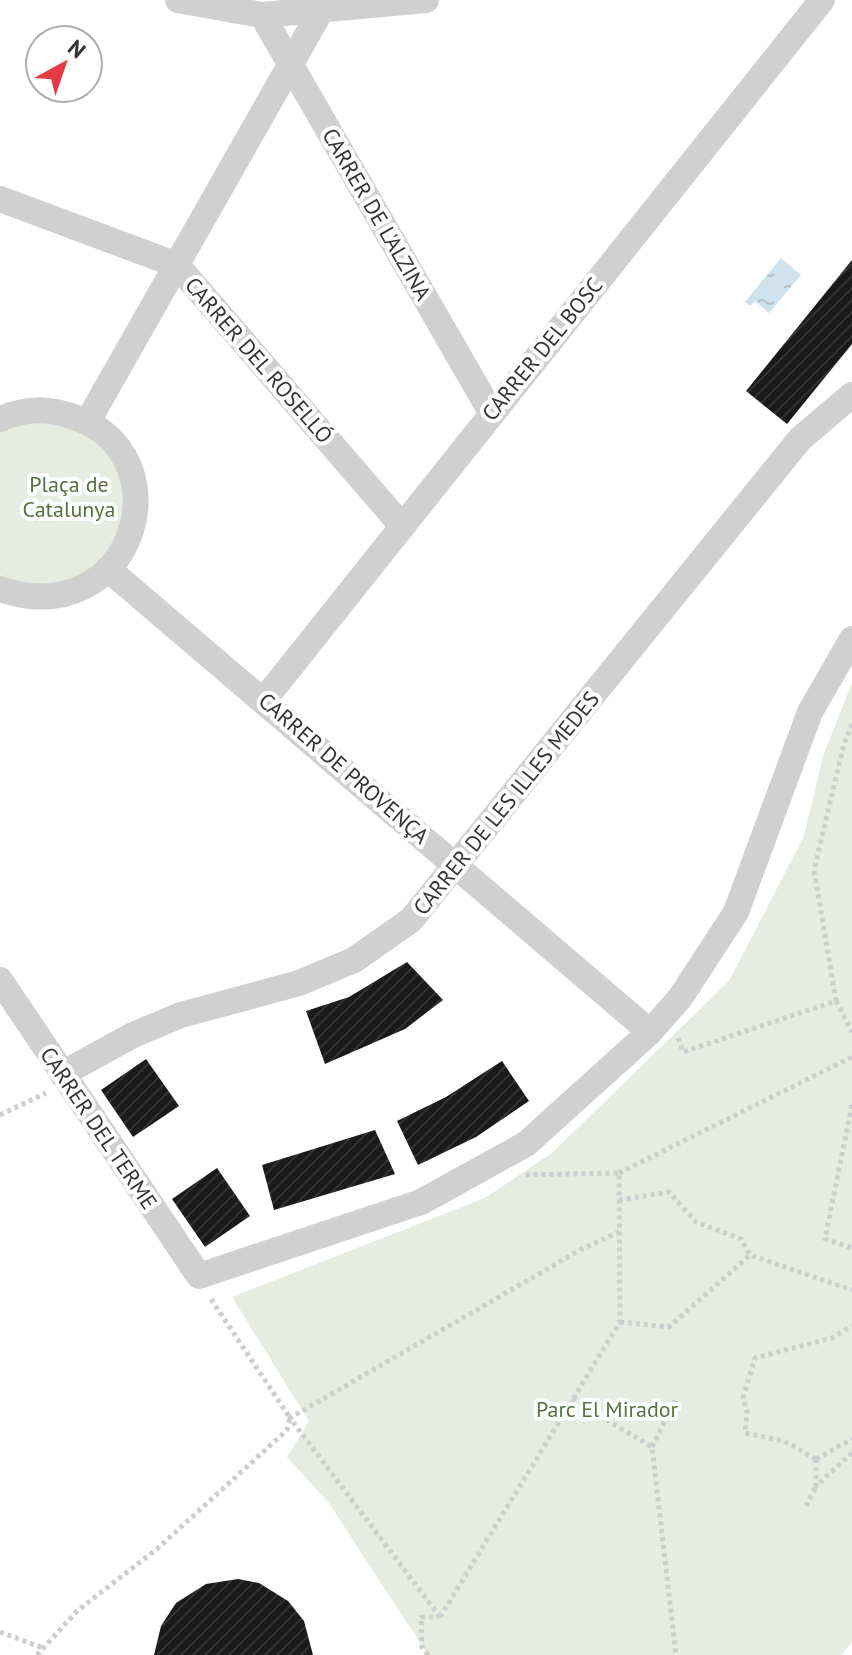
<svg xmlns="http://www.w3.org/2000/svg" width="852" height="1655" font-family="'PT Sans',sans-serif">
<defs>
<pattern id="water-ripples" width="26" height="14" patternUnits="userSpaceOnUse" patternTransform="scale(2)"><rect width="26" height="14" fill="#cfe2ee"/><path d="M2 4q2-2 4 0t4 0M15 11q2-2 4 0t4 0" fill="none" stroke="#b2c2cd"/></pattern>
<pattern id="building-hatch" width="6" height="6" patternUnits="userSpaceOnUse" patternTransform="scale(2)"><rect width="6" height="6" fill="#1a1a1a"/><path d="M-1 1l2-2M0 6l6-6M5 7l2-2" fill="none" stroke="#333"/></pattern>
</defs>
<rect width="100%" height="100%" fill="#fff"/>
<g fill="#e6ecdf">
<path d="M30 406 117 438 131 532C100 564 86 591 37 584 24 582 12 581 0 575V417Z"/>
<path d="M852 683V1642L841 1655H428L329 1503 287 1457 309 1421 232 1297 485 1198 552 1153 729 981 804 836 823 756Z"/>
</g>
<path fill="url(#water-ripples)" d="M781 258 801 275 769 313 755 301 750 306 745 302Z"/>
<g fill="url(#building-hatch)">
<path d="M852 260V344L787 424 746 391Z"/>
<path d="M407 962 443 1000 405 1029 325 1064 306 1011 349 997Z"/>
<path d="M146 1059 179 1106 133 1137 101 1090Z"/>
<path d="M502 1061 529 1101 476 1137 418 1165 397 1121 446 1097Z"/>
<path d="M375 1130 395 1174 274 1210 262 1165Z"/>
<path d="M217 1168 250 1216 205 1247 172 1199Z"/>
<path d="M238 1579 259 1583 288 1601 304 1621 313 1655H154L161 1626 176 1603 206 1584Z"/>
</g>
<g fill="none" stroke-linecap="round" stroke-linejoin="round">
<g stroke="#cdcdcd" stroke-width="5" stroke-dasharray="4 4" stroke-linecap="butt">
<path d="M836 1001 814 870 844 744 852 724"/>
<path d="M678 1038 683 1052 836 1001 852 1032"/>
<path d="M852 1105 825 1239 852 1248"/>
<path d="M0 1115 46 1093"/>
<path d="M619 1173 852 1057"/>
<path d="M619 1200 669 1192 696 1222 741 1239 750 1255"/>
<path d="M620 1322 669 1327 750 1255 852 1290"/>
<path d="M572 1399 652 1447 676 1655"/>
<path d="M652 1447 676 1399"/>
<path d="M816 1459 784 1441 745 1433 747 1412 743 1398 755 1358 832 1338 852 1326"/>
<path d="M816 1459V1486L852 1453"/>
<path d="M816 1459 852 1439"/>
<path d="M806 1506 816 1486"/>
<path d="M440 1617 290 1418 580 1250 619 1232"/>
<path d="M440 1617 620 1322 619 1173 522 1175"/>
<path d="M0 1632 43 1648"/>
<path d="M37 1655 77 1611 157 1549 287 1430 290 1418 209 1296"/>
<path d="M428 1655 422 1647 421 1617H439"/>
</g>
<g stroke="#d0d0d0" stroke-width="26">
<path d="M178 0 262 15 426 0"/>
<path d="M262 15 491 412"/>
<path d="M0 199 177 265 402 526"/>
<path d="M0 419C26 408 45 408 71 416 188 452 135 635 0 589"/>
<path d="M88 421 327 0"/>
<path d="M108 569 650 1032"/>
<path d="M264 700 822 0"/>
<path d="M0 980 199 1276 421 1202 526 1144 650 1032 680 998 736 912 810 712 852 639"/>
<path d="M62 1074 133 1035 181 1015 299 983 354 960 411 920 800 439 852 395"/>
</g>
</g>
<g text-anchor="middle" stroke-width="8" stroke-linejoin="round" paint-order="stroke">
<g font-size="22" fill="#333" stroke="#fff">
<text transform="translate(377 214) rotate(60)" y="8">CARRER DE L'ALZINA</text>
<text transform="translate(542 349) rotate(-51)" y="8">CARRER DEL BOSC</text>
<text transform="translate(259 360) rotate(49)" y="8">CARRER DEL ROSELLÓ</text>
<text transform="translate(344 768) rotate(41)" y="8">CARRER DE PROVENÇA</text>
<text transform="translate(506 803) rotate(-51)" y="8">CARRER DE LES ILLES MEDES</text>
<text transform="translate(99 1128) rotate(56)" y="8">CARRER DEL TERME</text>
</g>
<g font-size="22" fill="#56703f" stroke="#fff">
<text x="69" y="492">Plaça de<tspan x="69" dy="25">Catalunya</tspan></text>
<text x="607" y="1417">Parc El Mirador</text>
</g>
</g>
<g transform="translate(64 64) rotate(40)"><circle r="38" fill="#ffffff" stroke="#adadad" stroke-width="2"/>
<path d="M0-6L14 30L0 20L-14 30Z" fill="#e63946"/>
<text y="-12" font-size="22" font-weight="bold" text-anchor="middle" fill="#333333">N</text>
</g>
</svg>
